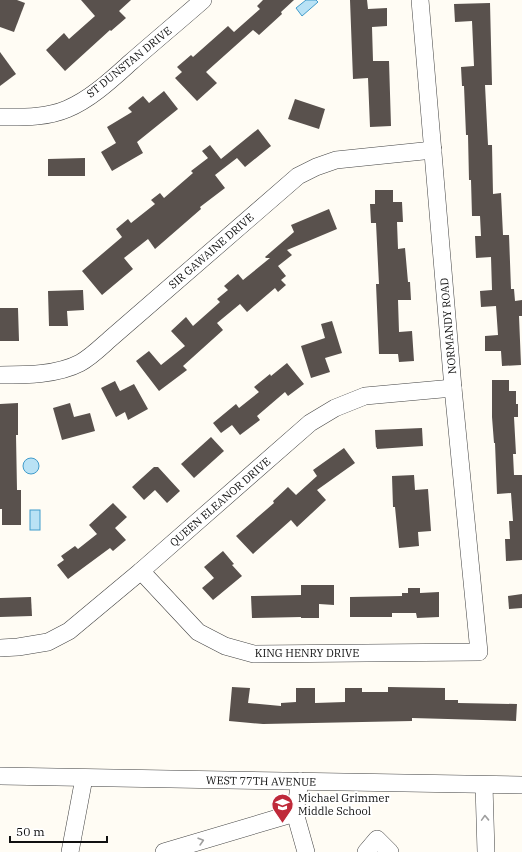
<svg xmlns="http://www.w3.org/2000/svg" width="522" height="852" font-family="'IBM Plex Serif',serif">
<rect width="100%" height="100%" fill="#fffcf4"/>
<g fill="#b9e2f5" stroke="#419ccb">
<path d="M306 0H316L318 2 302 16 296 8Z"/>
<circle cx="31" cy="466" r="8"/>
<rect x="30" y="510" width="10" height="20"/>
</g>
<g fill="#59514d">
<path d="M0 0H17L25 3 14 32 0 27Z"/>
<path d="M81 0H131L119 11 126 18 111 31 110 30 65 71 46 50 64 33 69 39 95 16Z"/>
<path d="M263 0H294L281 12 282 14 259 35 253 30 206 72 217 83 197 101 175 78 182 72 177 67 191 55 193 57 228 26 234 32 260 9 257 6Z"/>
<path d="M350 0H367L368 9 387 8V26L372 27 373 61H389L391 126 370 127 368 78 353 79Z"/>
<path d="M490 3 492 85H485L488 145H492L493 194 501 193 503 235H509L511 289H514L515 301 522 300V316H519L521 365 502 366 501 351H485V336L498 335 496 306 481 307 480 291 492 290 491 257 476 258 475 236H481L480 216H472L471 180H469L468 135H466L464 86H462L461 67 474 66 472 21 455 22 454 4Z"/>
<path d="M0 52 16 74 0 86Z"/>
<path d="M164 91 178 109 137 142 143 153 112 171 101 152 116 143 107 127 132 112 128 108 143 96 149 103Z"/>
<path d="M295 99 325 109 319 129 288 119Z"/>
<path d="M258 129 271 146 245 167 237 158 215 175 225 188 200 207 201 209 155 249 148 239 124 258 133 269 102 295 82 271 122 237 116 229 128 219 131 223 155 204 151 200 160 193 164 198 193 173 191 171 208 158 202 151 210 145 221 159Z"/>
<path d="M85 158V176H48V159Z"/>
<path d="M375 190H393V202H402L403 222H397L398 249 405 248 408 282H410L411 300H398L399 332 412 331 414 361 399 362 398 354H379L376 284H379L376 223H371L370 204H375Z"/>
<path d="M329 209 337 229 287 250 292 255 278 266 286 276 281 280 286 285 278 292 275 288 247 312 240 304 217 323 223 330 183 366 187 370 159 391 136 361 149 351 161 365 185 346 171 331 186 317 193 326 220 302 217 299 228 290 224 286 238 274 243 280 270 258H266L265 257 294 232 291 225Z"/>
<path d="M83 290 84 310 67 311 68 326H49L48 291Z"/>
<path d="M0 308H18L19 341H0Z"/>
<path d="M332 321 342 353 325 358 330 372 311 378 301 346 325 338 321 324Z"/>
<path d="M287 363 304 384 288 396 285 392 257 416 260 420 240 435 232 425 221 433 213 423 236 404 239 408 259 392 254 387 270 374 271 376Z"/>
<path d="M492 380H509V391H516V404H518V417H514L516 454H513L514 475H522V560L506 561 505 539H510L509 521H513L511 493 497 494 495 443H494L492 417Z"/>
<path d="M115 381 120 391 134 384 148 409 128 420 125 412 116 417 101 388Z"/>
<path d="M18 403V435H16L17 490H21V525H2V509H0V404Z"/>
<path d="M70 403 74 417 90 413 95 431 62 440 53 408Z"/>
<path d="M422 428 423 446 377 449V447L376 448 375 430Z"/>
<path d="M211 437 224 451 194 478 181 464Z"/>
<path d="M344 448 355 463 317 490 326 500 297 527 291 520 253 554 236 536 274 503 273 501 288 487 296 495 317 476 313 470Z"/>
<path d="M154 467H158L180 491 167 503 155 490 144 500 132 487Z"/>
<path d="M414 475 415 490 428 489 431 531 418 532 419 546 399 548 395 507H393L392 476Z"/>
<path d="M113 503 127 517 115 528 126 540 113 551 110 548 68 579 57 565 64 560 61 556 75 546 78 549 97 534 89 525Z"/>
<path d="M223 551 234 564 232 565 242 576 213 600 202 588 214 578 204 567Z"/>
<path d="M301 585H334V605L319 604V618H301V617L252 618 251 596 301 595Z"/>
<path d="M408 588H420V593L439 592V617L417 618 416 613H392V617H350V597L402 596V593H408Z"/>
<path d="M522 594V608L509 609 508 596Z"/>
<path d="M31 597 32 616 0 617V598Z"/>
<path d="M232 687 250 688 248 703 281 706V703L296 702V688H315V703L345 702V688H362V692H388V687L445 688V700H458V703L517 704 516 721 412 718V721L263 724 229 721Z"/>
</g>
<g fill="none" stroke-linecap="round" stroke-linejoin="round">
<defs>
<g id="minor">
<path d="M0 117C22 117 46 118 67 109 91 99 112 79 131 62 155 41 179 21 203 0"/>
<path d="M0 375C26 375 57 375 80 363 91 357 101 347 110 339L298 176 316 167 336 160 433 150"/>
<path d="M141 571 198 632 225 646 254 654 479 652 453 388 420 0"/>
<path d="M0 648 18 647 48 642 69 631 141 571 310 423 335 408 365 396 453 388"/>
<path d="M0 776 522 785"/>
<path d="M300 781 295 813 306 852"/>
<path d="M484 785 486 852"/>
<path d="M70 852 84 778"/>
<path d="M164 852 295 813"/>
<path d="M366 852 377 839 390 852"/>
</g>
</defs>
<use href="#minor" stroke="#434343" stroke-width="18"/>
<use href="#minor" stroke="#fff" stroke-width="17"/>
</g>
<defs><path id="oneway-chevron" d="M-2-3.5L2.5 0L-2 3.5" fill="none" stroke-width="1.6" stroke-linecap="round" stroke-linejoin="round"/></defs>
<g stroke="#9f9f9f">
<use href="#oneway-chevron" transform="translate(485 818) rotate(-92)"/>
<use href="#oneway-chevron" transform="translate(201 841) rotate(-16)"/>
</g>
<defs>
<symbol id="school-pin" viewBox="-11 -11 22 30"><path d="M0 17L-7.5 6A9.5 9.5 0 1 1 7.5 6Z" fill="#bf2939" stroke="#fff"/><path d="M0-5L7-2L0 1L-7-2ZM-4 1L0 2.5L4 1V4Q0 6-4 4Z" fill="#fff"/></symbol>
</defs>
<g fill-rule="evenodd">
<use href="#school-pin" x="270" y="792" width="25" height="34"/>
</g>
<g text-anchor="middle" stroke-width="4" stroke-linejoin="round" paint-order="stroke">
<g font-size="11" fill="#101010" stroke="#fff">
<text transform="translate(129 62) rotate(-39)" y="4">ST DUNSTAN DRIVE</text>
<text transform="translate(211 251) rotate(-41)" y="4">SIR GAWAINE DRIVE</text>
<text transform="translate(448 326) rotate(-95)" y="4">NORMANDY ROAD</text>
<text transform="translate(220 502) rotate(-41)" y="4">QUEEN ELEANOR DRIVE</text>
<text x="307" y="657">KING HENRY DRIVE</text>
<text transform="translate(261 781) rotate(1)" y="4">WEST 77TH AVENUE</text>
</g>
<g font-size="11" fill="#101010" stroke="#fff" text-anchor="start">
<text x="298" y="802">Michael Grimmer<tspan x="298" dy="13">Middle School</tspan></text>
</g>
</g>
<path d="M10 836v6h97v-6" fill="none" stroke="#101010" stroke-width="2"/>
<text x="16" y="836" font-size="12" fill="#101010" stroke="#ffffff" stroke-width="3" paint-order="stroke">50 m</text>
</svg>
